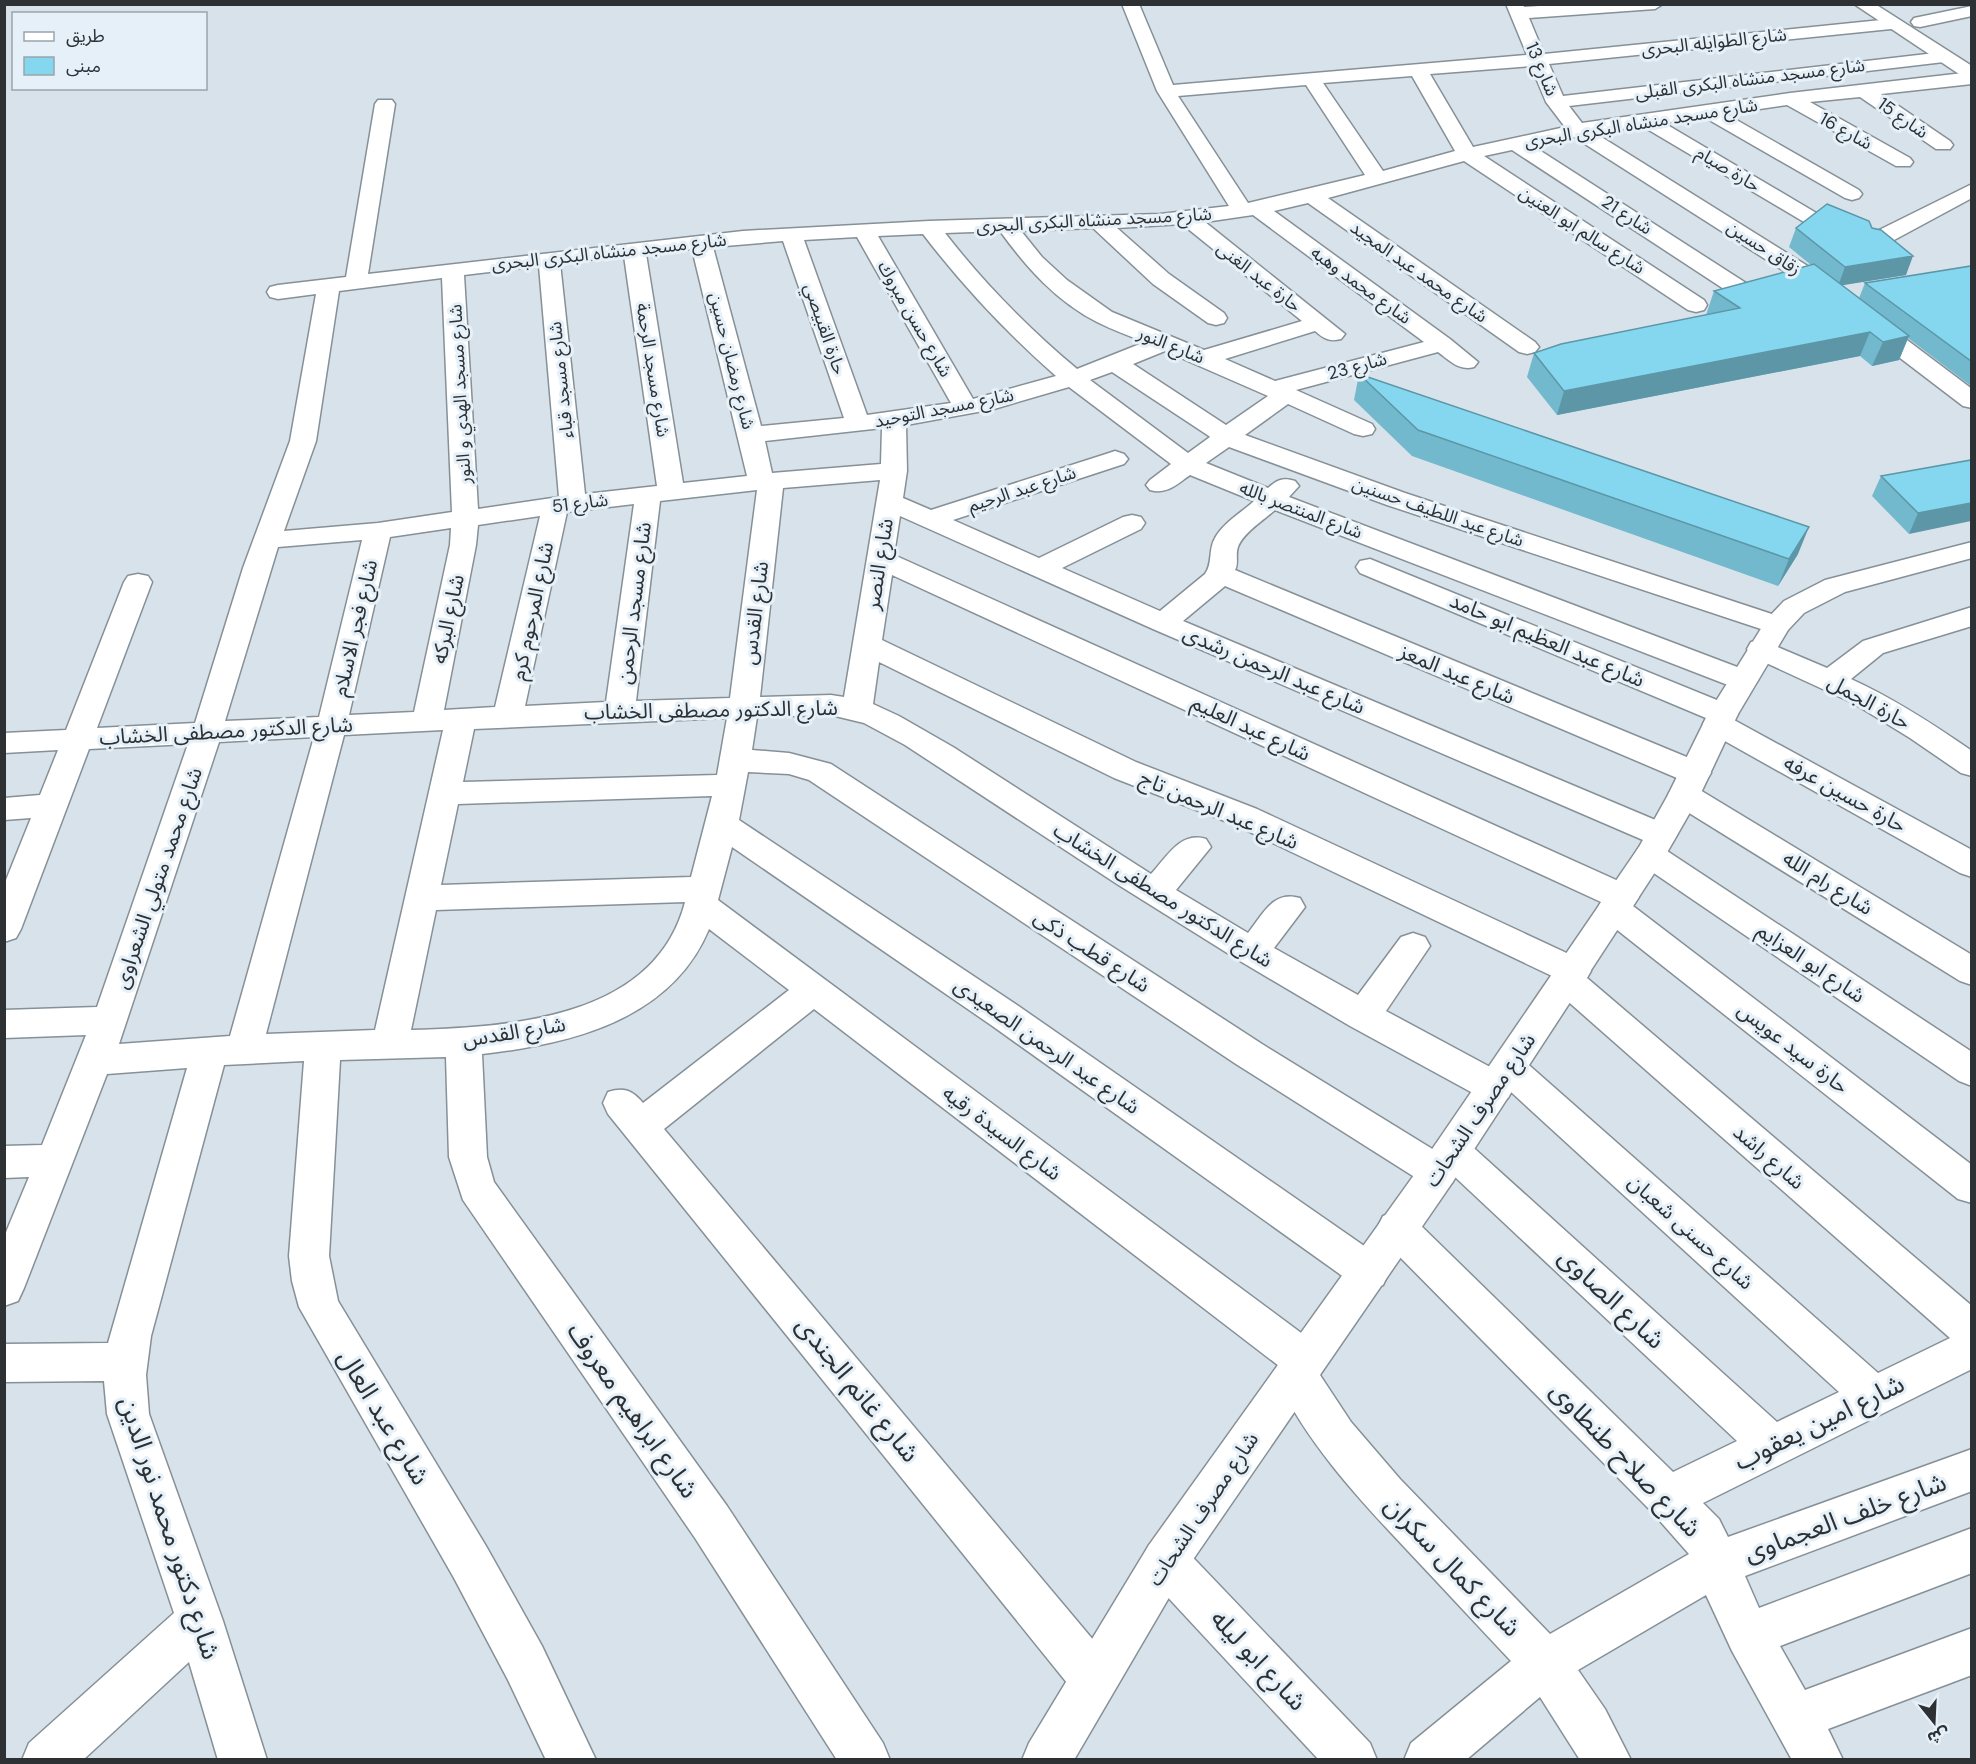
<svg xmlns="http://www.w3.org/2000/svg" width="1976" height="1764" font-family="'DM Sans','Noto Sans Arabic',sans-serif">
<rect width="100%" height="100%" fill="#d8e2ea"/>
<g fill="none" stroke-linecap="round" stroke-linejoin="round">
<defs>
<g id="minor">
<path d="M1122 4H1139L1173 85 1527 55 1506 4H1523L1524 7 1569 4H1663L1655 9 1529 18 1544 54 1891 19 1897 20 1900 24 1897 28 1891 29 1549 64 1563 96 1944 52 1950 53 1953 57 1950 61 1944 62 1569 106 1582 123 1790 93 1972 72V84L1881 94 1950 141 1953 145 1950 149H1936L1860 97 1810 102 1910 158 1913 162 1910 166H1896L1787 105 1726 114 1859 190 1862 194 1859 198 1852 200 1845 198 1704 117 1664 123 1818 214 1822 218 1818 222 1811 224 1804 222 1642 126 1595 133 1814 270 1972 389V408L1963 406 1798 280 1574 137 1533 146 1746 283 1749 288 1746 293 1738 295 1730 293 1512 150 1484 156 1704 300 1707 305 1704 310 1696 312 1688 310 1464 161 1328 198 1535 342 1539 347 1535 352 1527 354 1519 352 1308 203 1274 211 1450 339 1478 362 1474 367C1459 371 1450 361 1438 352L1296 390 1372 424 1375 429 1372 434 1363 436 1354 434 1288 404 1245 435 1405 493 1787 619 1791 625 1787 631 1777 634 1767 631 1387 505 1229 447 1206 463 1268 488C1277 480 1283 477 1295 481L1299 486 1289 497 1753 673 1758 680 1753 687 1743 690 1733 687 1275 510C1264 520 1243 533 1238 547 1235 555 1239 563 1235 570L1706 765 1711 773 1706 781 1695 784 1684 781 1225 586 1183 621 1672 827 1677 835 1672 843 1661 846 1650 843 1153 629 900 516 894 555 1634 888 1639 897 1633 906 1972 1165V1203L1958 1199 1602 918 1597 909 1601 902 892 575 882 640 1136 762 1257 809 1586 962 1591 971 1587 978 1972 1306V1369L1703 1503 1719 1519 1728 1537 1972 1449V1491L1745 1576 1759 1608 1972 1528V1573L1780 1646 1805 1690 1972 1628V1675L1828 1729 1843 1760H1792L1732 1651 1706 1595 1578 1670 1605 1709 1631 1760H1580L1540 1697 1466 1760H1404L1411 1743 1511 1661C1476 1624 1442 1587 1407 1550 1358 1498 1305 1441 1275 1375L1279 1366 814 1009 664 1129 1110 1660 1117 1677 1110 1694 1093 1701 1076 1694 608 1114 603 1103 608 1092C624 1087 632 1090 643 1103L789 990 709 929C671 1020 571 1044 482 1054L487 1157 494 1182 727 1506 883 1743 890 1760H837L695 1538 463 1200 449 1157 446 1057 340 1060 329 1256 338 1301 486 1546 542 1646 596 1760H546L508 1680 454 1578 299 1307 292 1281 289 1256 304 1061 224 1065 151 1336 146 1375 149 1414 223 1621 267 1760H218L189 1662 83 1760H22L29 1743 174 1613 107 1414 104 1381 4 1382V1344L108 1343 187 1068 107 1074 24 1288 18 1301 4 1306V1237L29 1177 4 1178V1146L42 1145 86 1035 4 1038V1010L97 1007 188 744 89 749 21 929 16 938 4 942V885L31 818 4 820V798L40 795 58 750 4 753V733L66 730 124 582 128 576 138 574 148 576 152 582 97 728 195 723 243 568 290 441 316 294 278 299 270 297 267 292 270 287 278 285 346 277 375 104 378 100H392L395 104 368 274 743 231 929 221 1160 214 1229 206 1157 91ZM1531 66 1546 102 1565 127 1473 147 1430 74ZM1412 76 1455 151 1383 171 1323 83ZM1306 85 1365 175 1248 203 1178 96ZM1253 215 1424 342 1275 381 1225 359 1315 331C1324 339 1330 342 1341 339L1345 334 1205 222ZM1182 224 1302 321 1204 350 1112 312 1067 280 1042 257 1021 231 1093 228 1153 284 1208 323 1216 325 1224 323 1227 318 1224 313 1169 274 1117 228ZM1000 231C1026 267 1057 302 1097 322 1113 330 1129 336 1145 342L1077 369C1029 329 983 282 945 233ZM923 234C962 285 1008 334 1056 376L973 399 878 236ZM857 237 951 403 867 415 804 240ZM783 241 844 418 761 426 713 247ZM692 249 747 476 683 483 646 254ZM624 256 657 486 585 494 560 263ZM539 266 559 497 478 509 464 275ZM442 278 452 512 378 523 284 531 316 441 339 291ZM1165 351 1268 396 1226 425 1133 364ZM1112 372 1209 436 1210 437 1188 453 1090 380ZM1069 387 1171 464 1150 480 1146 485 1150 490C1167 495 1177 484 1190 475L1254 501C1242 512 1222 524 1215 538 1208 550 1213 563 1205 574L1160 611 1062 568 1141 529 1145 523 1141 517 1132 515 1123 517 1039 558 953 520 1124 464 1128 459 1124 454 1115 451 1106 454 931 510 903 498 907 471 906 425 994 409ZM882 428 881 464 772 473 765 441ZM880 480 844 697 831 695 760 697 783 488ZM757 490 730 698 636 701 660 501ZM634 504 606 702 525 706 567 512ZM540 516 495 707 444 710 476 545 478 525ZM451 528 450 545 414 712 349 715 390 537ZM362 540 319 717 225 721 278 547ZM879 662 1114 778 1235 825 1552 976 1550 981 1555 990 1950 1338 1878 1373 1522 1059 1509 1054 1496 1059 1492 1068 1386 1011 1430 946 1425 937 1413 933 1401 937 1358 995 1274 948 1305 907 1300 898C1273 890 1263 914 1248 933L1176 890 1211 847 1206 839C1180 831 1167 857 1151 874L953 747 899 716 873 704ZM831 715 864 723 905 745 1117 884 1240 961 1350 1026 1482 1098 1495 1102 1508 1098 1511 1092 1839 1392 1777 1422 1465 1140 1452 1135 1439 1140 1434 1150 1262 1044 831 764 789 753 752 750 757 717ZM727 718 717 775 463 782 474 729ZM443 730 375 1030 266 1034 344 735ZM314 737 230 1036 119 1044 219 742ZM748 772 789 774 809 780 1236 1064 1424 1183 1438 1188 1452 1183 1455 1177 1737 1441 1673 1472 1411 1216 1397 1211 1383 1216 1377 1228 1383 1240 1652 1512 1689 1554 1550 1634 1400 1479 1351 1422 1320 1375 1326 1361 1320 1347 718 900 732 847 991 1025 1355 1285 1369 1290 1383 1285 1389 1272 1383 1259 1017 1005 739 820ZM712 796 691 877 441 885 458 804ZM685 902C655 1019 510 1027 411 1030L436 910Z"/>
<path d="M1972 6V16L1920 27 1914 26 1911 22 1914 18Z"/>
<path d="M1972 184V198L1883 246 1875 247 1867 246 1864 241 1867 236Z"/>
<path d="M1370 559 1734 707 1738 714 1734 720 1972 850V877L1960 873 1707 731 1703 724 1706 718 1360 573 1356 567 1360 561Z"/>
<path d="M1972 607V626L1883 653 1851 679C1893 698 1933 724 1972 751V776L1961 773 1910 738 1853 703 1751 656 1747 649 1751 642 1761 640 1827 668 1863 641Z"/>
<path d="M1684 784 1695 787 1972 955V985L1960 981 1673 803 1668 795 1673 787Z"/>
<path d="M1650 843 1661 847 1972 1052V1086L1959 1081 1639 863 1634 855 1639 847Z"/>
<path d="M1165 1538 1181 1545 1370 1743 1377 1760H1319L1149 1577 1142 1561 1149 1545Z"/>
</g>
<path id="tertiary" d="M1972 542V558L1845 592 1804 613 1788 630 1738 714 1700 795 1661 863 1452 1183 1181 1577 1074 1760H1022L1029 1743 1149 1545 1424 1161 1639 847 1668 795 1708 714 1767 619 1784 601 1825 580Z"/>
<path id="secondary" d="M1854 4H1875L1972 66V79L1965 78Z"/>
</defs>
<use href="#minor" stroke="#869097" stroke-width="3"/>
<use href="#tertiary" stroke="#869097" stroke-width="3"/>
<use href="#secondary" stroke="#869097" stroke-width="3"/>
<use href="#minor" fill="#fff" fill-rule="evenodd"/>
<use href="#tertiary" fill="#fff" fill-rule="evenodd"/>
<use href="#secondary" fill="#fff" fill-rule="evenodd"/>
</g>
<g fill="#72b9ce">
<path d="M1796 228H1872L1906 275 1841 285 1859 298 1865 283 1971 266V386L1908 338 1899 360 1872 366 1860 356 1557 415 1527 377 1534 353 1706 315 1714 291 1811 265 1789 247Z"/>
<path d="M1359 374 1798 554 1778 586 1412 456 1354 400Z"/>
<path d="M1971 460 1909 534 1872 496 1881 476Z"/>
</g>
<g fill="#5d96a7">
<path d="M1913 256 1906 275 1838 286 1845 267Z"/>
<path d="M1870 332 1860 356 1557 415 1564 391Z"/>
<path d="M1909 336 1899 360 1872 366 1883 342Z"/>
<path d="M1971 503V521L1909 534 1918 513Z"/>
<path d="M1809 527 1798 554 1778 586 1789 559Z"/>
</g>
<g fill="#85d7ef" stroke="#5d96a7" stroke-width="1.5">
<path d="M1827 204 1869 221 1872 228 1881 230 1913 256 1845 267 1796 228Z"/>
<path d="M1814 264 1909 336 1883 342 1870 332 1564 391 1534 353 1561 344 1740 308 1714 291Z"/>
<path d="M1971 266V361L1865 283Z"/>
<path d="M1359 374 1809 527 1789 559 1418 430Z"/>
<path d="M1971 460V503L1918 513 1881 476Z"/>
</g>
<g text-anchor="middle" stroke-width="6" stroke-linejoin="round" paint-order="stroke">
<g font-size="18" fill="#2d3134" stroke="#e5f0f8">
<text transform="translate(1714 42) rotate(-6)" y="6">شارع الطوايله البحرى</text>
<text transform="translate(1542 69) rotate(67)" y="6">شارع 13</text>
<text transform="translate(1750 79) rotate(-7)" y="6">شارع مسجد منشاه البكرى القبلى</text>
<text transform="translate(1903 118) rotate(35)" y="6">شارع 15</text>
<text transform="translate(1641 123) rotate(-9)" y="6">شارع مسجد منشاه البكرى البحرى</text>
<text transform="translate(1846 131) rotate(29)" y="6">شارع 16</text>
<text transform="translate(1728 169) rotate(31)" y="6">حارة صيام</text>
<text transform="translate(1627 215) rotate(33)" y="6">شارع 21</text>
<text transform="translate(1094 220) rotate(-3)" y="6">شارع مسجد منشاه البكرى البحرى</text>
<text transform="translate(1582 230) rotate(33)" y="6">شارع سالم ابو العنين</text>
<text transform="translate(1764 248) rotate(33)" y="6">زقاق حسين</text>
<text transform="translate(609 252) rotate(-6)" y="6">شارع مسجد منشاه البكرى البحرى</text>
<text transform="translate(1419 272) rotate(35)" y="6">شارع محمد عبد المجيد</text>
<text transform="translate(1259 277) rotate(38)" y="6">حارة عبد الغنى</text>
<text transform="translate(1361 285) rotate(36)" y="6">شارع محمد وهبه</text>
<text transform="translate(915 319) rotate(60)" y="6">شارع حسن مبروك</text>
<text transform="translate(825 329) rotate(71)" y="6">حارة القبيصي</text>
<text transform="translate(1171 345) rotate(22)" y="6">شارع النور</text>
<text transform="translate(732 361) rotate(76)" y="6">شارع رمضان حسين</text>
<text transform="translate(1357 366) rotate(-15)" y="6">شارع 23</text>
<text transform="translate(653 370) rotate(81)" y="6">شارع مسجد الرحمة</text>
<text transform="translate(561 380) rotate(-96)" y="6">شارع مسجد قباء</text>
<text transform="translate(460 394) rotate(-93)" y="6">شارع مسجد الهدي و النور</text>
<text transform="translate(944 408) rotate(-11)" y="6">شارع مسجد التوحيد</text>
<text transform="translate(1022 489) rotate(-18)" y="6">شارع عبد الرحيم</text>
<text transform="translate(580 503) rotate(-7)" y="6">شارع 51</text>
<text transform="translate(1301 510) rotate(21)" y="6">شارع المنتصر بالله</text>
<text transform="translate(1438 512) rotate(19)" y="6">شارع عبد اللطيف حسنين</text>
</g>
<g font-size="21" fill="#2d3134" stroke="#e5f0f8">
<text transform="translate(879 564) rotate(-81)" y="7">شارع النصر</text>
<text transform="translate(634 603) rotate(-83)" y="7">شارع مسجد الرحمن</text>
<text transform="translate(532 611) rotate(-78)" y="7">شارع المرحوم كرم</text>
<text transform="translate(755 613) rotate(-83)" y="7">شارع القدس</text>
<text transform="translate(448 619) rotate(-78)" y="7">شارع البركه</text>
<text transform="translate(355 628) rotate(-77)" y="7">شارع فجر الاسلام</text>
<text transform="translate(1547 640) rotate(23)" y="7">شارع عبد العظيم ابو حامد</text>
<text transform="translate(1274 670) rotate(23)" y="7">شارع عبد الرحمن رشدى</text>
<text transform="translate(1457 674) rotate(23)" y="7">شارع عبد المعز</text>
<text transform="translate(1869 702) rotate(29)" y="7">حارة الجمل</text>
<text transform="translate(711 710) rotate(-1)" y="7">شارع الدكتور مصطفى الخشاب</text>
<text transform="translate(1251 728) rotate(25)" y="7">شارع عبد العليم</text>
<text transform="translate(226 731) rotate(-3)" y="7">شارع الدكتور مصطفى الخشاب</text>
<text transform="translate(1845 794) rotate(29)" y="7">حارة حسين عرفه</text>
<text transform="translate(1219 810) rotate(23)" y="7">شارع عبد الرحمن تاج</text>
<text transform="translate(158 878) rotate(-71)" y="7">شارع محمد متولي الشعراوى</text>
<text transform="translate(1828 883) rotate(32)" y="7">شارع رام الله</text>
<text transform="translate(1163 895) rotate(32)" y="7">شارع الدكتور مصطفى الخشاب</text>
<text transform="translate(1092 951) rotate(33)" y="7">شارع قطب ذكى</text>
<text transform="translate(1811 963) rotate(34)" y="7">شارع ابو العزايم</text>
<text transform="translate(514 1032) rotate(-9)" y="7">شارع القدس</text>
<text transform="translate(1047 1046) rotate(35)" y="7">شارع عبد الرحمن الصعيدى</text>
<text transform="translate(1793 1048) rotate(38)" y="7">حارة سيد عويس</text>
<text transform="translate(1480 1110) rotate(-56)" y="7">شارع مصرف الشحات</text>
<text transform="translate(1002 1133) rotate(37)" y="7">شارع السيدة رقيه</text>
<text transform="translate(1769 1157) rotate(41)" y="7">شارع راشد</text>
<text transform="translate(1691 1232) rotate(42)" y="7">شارع حسنى شعبان</text>
<text transform="translate(1203 1509) rotate(-56)" y="7">شارع مصرف الشحات</text>
</g>
<g font-size="26" fill="#2d3134" stroke="#e5f0f8">
<text transform="translate(1612 1298) rotate(43)" y="9">شارع الصاوى</text>
<text transform="translate(858 1389) rotate(51)" y="9">شارع غانم الجندى</text>
<text transform="translate(633 1410) rotate(55)" y="9">شارع ابراهيم معروف</text>
<text transform="translate(384 1417) rotate(59)" y="9">شارع عبد العال</text>
<text transform="translate(1819 1422) rotate(-26)" y="9">شارع امين يعقوب</text>
<text transform="translate(1626 1459) rotate(46)" y="9">شارع صلاح طنطاوى</text>
<text transform="translate(1845 1517) rotate(-20)" y="9">شارع خلف العجماوى</text>
<text transform="translate(170 1528) rotate(72)" y="9">شارع دكتور محمد نور الدين</text>
<text transform="translate(1453 1566) rotate(46)" y="9">شارع كمال سكران</text>
<text transform="translate(1259 1660) rotate(47)" y="9">شارع ابو ليله</text>
</g>
</g>
<rect width="1976" height="1764" fill="none" stroke="#2d3134" stroke-width="12"/>
<rect x="12" y="12" width="195" height="78" fill="#e5f0f8" stroke="#9ba4aa" stroke-width="1.5"/>
<rect x="24" y="32" width="30" height="9" fill="#ffffff" stroke="#9ba4aa" stroke-width="1.5"/>
<text x="66" y="42" font-size="18" fill="#2d3134">طريق</text>
<rect x="24" y="57" width="30" height="18" fill="#85d7ef" stroke="#9ba4aa" stroke-width="1.5"/>
<text x="66" y="72" font-size="18" fill="#2d3134">مبنى</text>
<g transform="translate(1934 1722) rotate(162)" stroke="#e5f0f8" stroke-width="4.5" paint-order="stroke">
<path d="M0-4.5L10 22L0 15L-10 22Z" fill="#2d3134"/>
<text y="-9" font-size="16" font-weight="bold" text-anchor="middle" fill="#2d3134">ش</text>
</g>
</svg>
